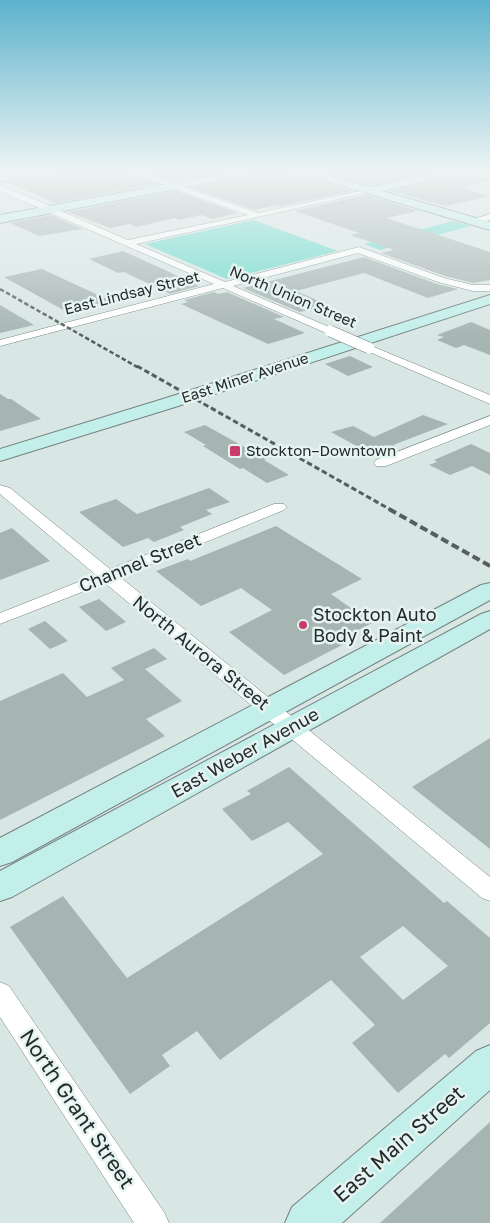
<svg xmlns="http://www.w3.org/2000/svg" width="490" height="1223" font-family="'Golos Text',sans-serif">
<rect width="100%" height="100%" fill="#d8e6e4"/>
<g fill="#69d9cc">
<path d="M253 220 338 251 227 279 145 244Z"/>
<path d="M453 221 471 226 380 250 364 244Z"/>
</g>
<g fill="#a6b4b2" fill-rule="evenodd">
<path d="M66 169H119L157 184 55 203 9 182 59 174Z"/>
<path d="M136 169H241L172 181Z"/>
<path d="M272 169H288L290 173 295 174V178L303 176 352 191 282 206 278 205 254 210 192 188 265 174Z"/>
<path d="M329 169H448L370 185 324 172 328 171Z"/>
<path d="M468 174 490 180 459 187 489 196 446 206 390 191Z"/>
<path d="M176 191 238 213 212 219 202 215 179 220 175 218 136 227 130 224 110 228 68 212Z"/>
<path d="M365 195 418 211 386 218 490 252V280L473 283 445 276 381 253 394 250 350 235 359 233 295 211Z"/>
<path d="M51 215 83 229 39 236 10 223Z"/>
<path d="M123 251 165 270 199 286 170 294 124 272 118 273 89 259Z"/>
<path d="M364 257 437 284 458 289 428 298 364 273 296 291 328 305 300 312 243 288Z"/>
<path d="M42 269 111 301 67 312 4 277Z"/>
<path d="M214 292 218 294 227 292 284 317 274 319 305 333 268 344 181 304 188 302 184 300Z"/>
<path d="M0 305 34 325 0 333Z"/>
<path d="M471 322 490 330V355L464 345 456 348 437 340 444 337 437 335Z"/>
<path d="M350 356 373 367 348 376 325 364Z"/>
<path d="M0 394 8 399H11L41 419 0 431Z"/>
<path d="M423 415 448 424 393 445 396 446 373 455 331 432 353 426 374 437Z"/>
<path d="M205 425 266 459 264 460 289 475 267 483 243 468 240 469 203 446 206 445 184 432Z"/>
<path d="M471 444 490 453V475L472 466 450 475 429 465 437 462 434 460Z"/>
<path d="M209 488 230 502 206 510 212 514 180 527 184 530 154 542 148 538 123 547 79 512 116 499 137 514Z"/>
<path d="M276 526 362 579 331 594 372 623 340 639 346 643 284 675 229 632 272 610 241 588 201 606 156 571 188 559 190 561Z"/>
<path d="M12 528 50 561 0 580V533Z"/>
<path d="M99 599 126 622 106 631 79 607Z"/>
<path d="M45 621 68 641 50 649 28 629Z"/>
<path d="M154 648 167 659 145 669 182 701 146 719 165 736 0 820V701L63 673 87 697 124 680 111 668Z"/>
<path d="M490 738V849L412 787Z"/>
<path d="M289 767 444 903 447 901 490 938V1023L449 1058 445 1054 398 1093 352 1043 375 1025 331 980 220 1060 197 1031 162 1055 170 1066 130 1094 10 927 63 896 127 978 323 854 288 822 252 841 222 809 251 794 247 791ZM403 926 448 966 403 1000 360 957Z"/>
<path d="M490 1122V1223H380Z"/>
</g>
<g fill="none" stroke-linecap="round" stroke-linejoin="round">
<defs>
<g id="street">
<path d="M121 169H131L258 213 370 189 374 191 136 244 225 282 359 247 444 278 473 285H490V291H473L438 282 358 253 233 286 334 329 335 331 334 333H326L223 288 0 346V340L214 284 0 191V186H3L128 240 248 215Z"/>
<path d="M462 169H474L490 173V177Z"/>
<path d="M490 214V220L473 224 469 221Z"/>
<path d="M369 345 490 395V404L365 350 363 348Z"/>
<path d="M490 416V425L386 466H376L374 463 376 460Z"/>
<path d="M0 485 10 488 110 569 274 504H284L287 507 284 510 120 577 490 877V901L482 898 105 583 0 624V613L96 575 0 494Z"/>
<path d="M0 982 9 986 164 1212 169 1223H134L0 1017Z"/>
</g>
<g id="secondary">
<path d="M42 169H64L59 172 0 182V176Z"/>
<path d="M250 169H270L265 172 0 223V215Z"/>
<path d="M290 169H305L370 187 456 169H474L469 172 382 191 490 222V230L291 171Z"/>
<path d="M490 295V304L175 407 0 461V449L163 399Z"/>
<path d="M490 583V600L12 862 0 866V838L481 585Z"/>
<path d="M490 611V629L12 897 0 901V871L481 614Z"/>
<path d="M490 1045V1090L342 1223H285L292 1207 476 1051Z"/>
</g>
</defs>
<use href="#street" stroke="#758280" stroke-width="1"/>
<use href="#secondary" stroke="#758280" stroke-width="2"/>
<use href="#street" fill="#fff" fill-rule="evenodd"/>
<use href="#secondary" fill="#c3efeb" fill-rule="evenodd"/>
<path stroke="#575f5e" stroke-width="2.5" stroke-dasharray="4.5 2.5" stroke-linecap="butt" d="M0 289 139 368"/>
<path stroke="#575f5e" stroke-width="3" stroke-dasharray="5.5 3" stroke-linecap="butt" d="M137 366 391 510"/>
<path stroke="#575f5e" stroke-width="4" stroke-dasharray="8 4" stroke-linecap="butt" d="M389 509 490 566"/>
<defs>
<path id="street-bridge" d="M330 331 369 348"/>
</defs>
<use href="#street-bridge" stroke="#758280" stroke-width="12" stroke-linecap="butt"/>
<use href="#street-bridge" stroke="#fff" stroke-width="11"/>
</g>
<linearGradient id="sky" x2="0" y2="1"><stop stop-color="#5cb2cc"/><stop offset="0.5" stop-color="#edf4f3"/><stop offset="1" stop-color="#edf4f3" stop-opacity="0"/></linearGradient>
<rect width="490" height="340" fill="url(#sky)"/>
<g fill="#c93c6a" stroke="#e5f3f1" stroke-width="2">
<rect x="229" y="445" width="12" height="12" rx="2.5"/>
<circle cx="303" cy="625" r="5"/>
</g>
<g text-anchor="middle" stroke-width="5" stroke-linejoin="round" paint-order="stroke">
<g font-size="15" fill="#252b2a" stroke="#e5f3f1">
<text transform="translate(132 293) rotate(-14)" y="5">East Lindsay Street</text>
<text transform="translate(293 297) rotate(23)" y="5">North Union Street</text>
<text transform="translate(245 378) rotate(-18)" y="5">East Miner Avenue</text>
</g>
<g font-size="15" fill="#252b2a" stroke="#e5f3f1" text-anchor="start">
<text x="246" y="456">Stockton–Downtown</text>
</g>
<g font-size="18" fill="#252b2a" stroke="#e5f3f1">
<text transform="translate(140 563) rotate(-22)" y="6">Channel Street</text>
<text transform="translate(201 653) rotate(39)" y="6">North Aurora Street</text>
<text transform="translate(245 753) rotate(-29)" y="6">East Weber Avenue</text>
</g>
<g font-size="18" fill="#252b2a" stroke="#e5f3f1" text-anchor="start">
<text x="313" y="621">Stockton Auto<tspan x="313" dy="21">Body &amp; Paint</tspan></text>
</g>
<g font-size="21" fill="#252b2a" stroke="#e5f3f1">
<text transform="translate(77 1109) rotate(56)" y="7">North Grant Street</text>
<text transform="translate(399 1144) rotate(-41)" y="7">East Main Street</text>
</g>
</g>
</svg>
